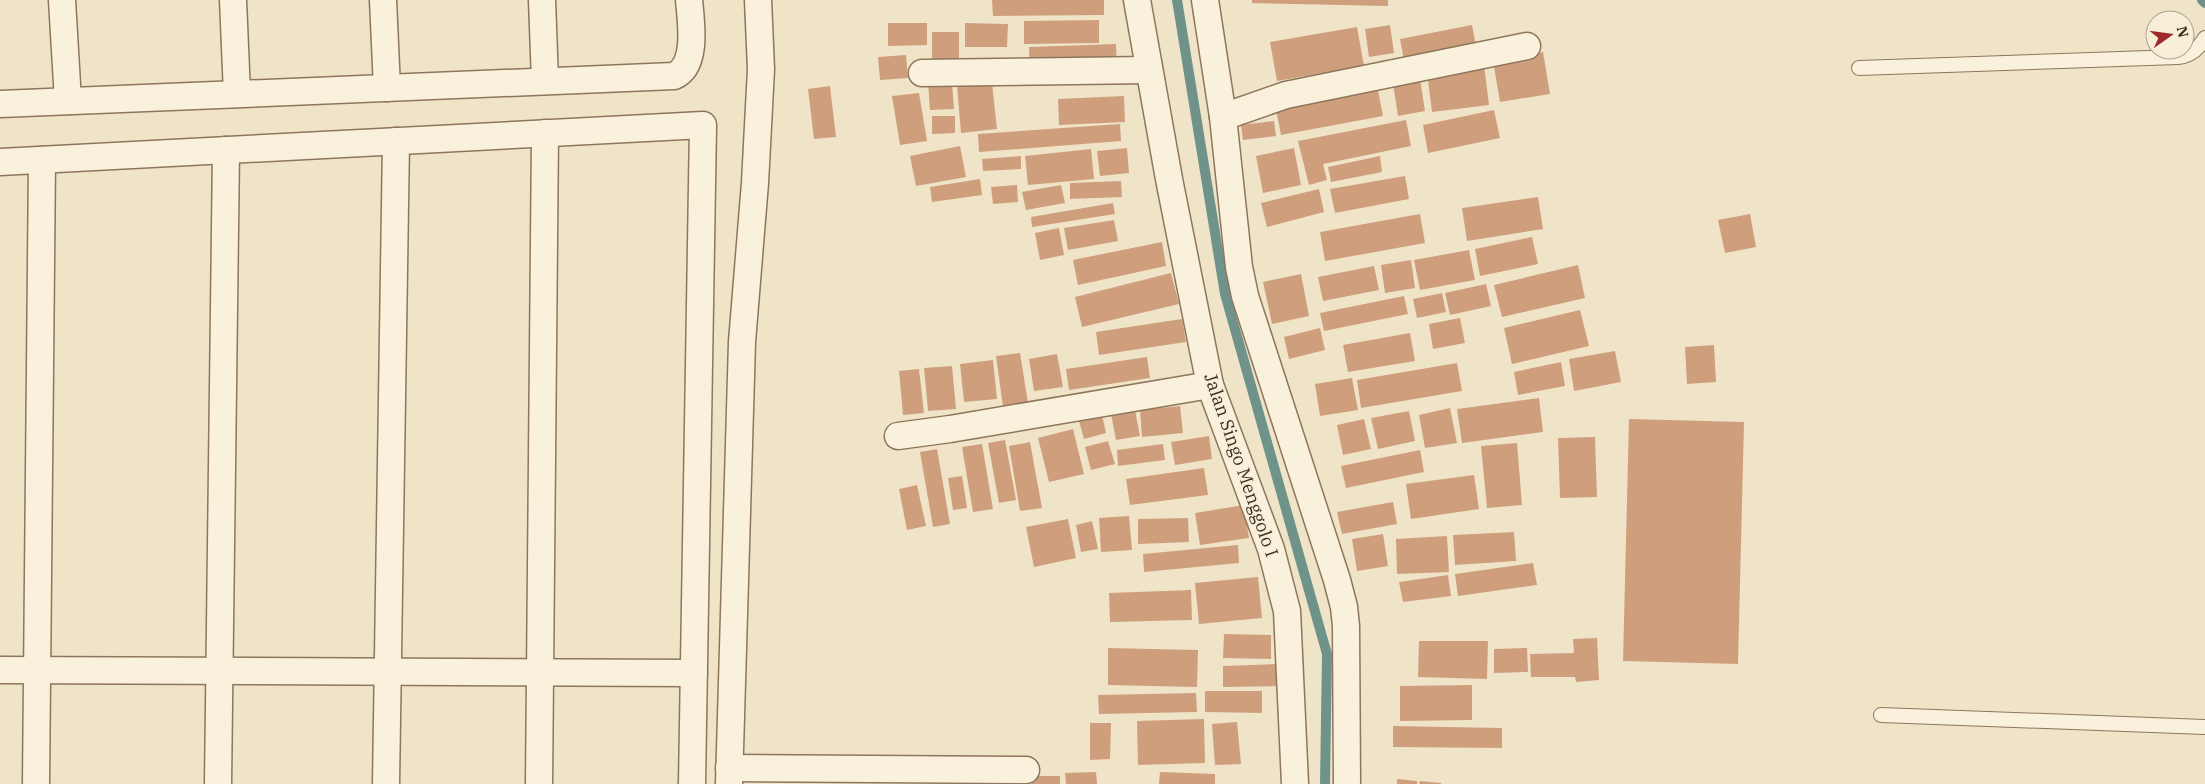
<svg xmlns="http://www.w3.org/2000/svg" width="2205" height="784" font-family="'IBM Plex Serif',serif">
<rect width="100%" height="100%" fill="#f0e4c8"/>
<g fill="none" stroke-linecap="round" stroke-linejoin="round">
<g stroke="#6f938a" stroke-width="10">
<path d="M1177 0 1225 294 1327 654 1325 784"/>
<path d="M2202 0 2205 3"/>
</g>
</g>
<g fill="#cf9f7d">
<path d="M992 0H1104V15L993 16Z"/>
<path d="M1252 0H1388V6L1252 3Z"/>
<path d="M1099 20V43L1024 44V21Z"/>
<path d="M888 23H927V45L888 46Z"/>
<path d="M965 23 1008 24 1007 47H965Z"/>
<path d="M1390 25 1394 53 1369 57 1365 29Z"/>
<path d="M1472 25 1476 46 1404 60 1400 39Z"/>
<path d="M1357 27 1364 66 1277 81 1270 42Z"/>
<path d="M932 32H959V61L932 60Z"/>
<path d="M1116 44 1117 67 1030 69 1029 47Z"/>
<path d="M1543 52 1550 94 1500 102 1493 61Z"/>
<path d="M906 55 908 78 880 80 878 57Z"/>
<path d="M1484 65 1489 105 1432 112 1427 72Z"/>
<path d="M1420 79 1425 111 1398 116 1393 84Z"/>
<path d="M952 82 954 109 930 110 928 83Z"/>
<path d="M992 83 997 129 961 133 957 86Z"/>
<path d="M1377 85 1383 116 1281 135 1275 104Z"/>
<path d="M830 86 836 137 814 139 808 89Z"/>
<path d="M919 93 927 141 900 145 892 96Z"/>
<path d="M1124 96 1125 122 1059 125 1058 99Z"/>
<path d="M1494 110 1500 138 1428 153 1423 125Z"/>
<path d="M932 116H955V133L932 134Z"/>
<path d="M1406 120 1411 146 1323 164 1327 180 1309 185 1298 141Z"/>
<path d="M1274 121 1276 136 1243 140 1241 125Z"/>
<path d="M1120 124 1121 141 979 152 978 134Z"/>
<path d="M960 146 966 177 916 186 910 156Z"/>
<path d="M1127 148 1129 173 1100 176 1097 151Z"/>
<path d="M1294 148 1301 185 1263 193 1256 156Z"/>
<path d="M1091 149 1094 179 1028 185 1025 156Z"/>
<path d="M1021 156V169L983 171 982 159Z"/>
<path d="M1380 156 1382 172 1331 182 1328 167Z"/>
<path d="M1405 176 1409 199 1335 213 1330 189Z"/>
<path d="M980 179 982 195 932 202 930 187Z"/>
<path d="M1121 181 1122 197 1070 199V183Z"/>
<path d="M1017 185 1018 202 993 204 991 187Z"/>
<path d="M1061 185 1065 203 1026 210 1022 192Z"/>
<path d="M1319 189 1324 212 1267 227 1261 203Z"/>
<path d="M1538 197 1543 229 1467 241 1462 208Z"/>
<path d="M1113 203 1115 214 1032 227 1031 217Z"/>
<path d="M1420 214 1425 243 1325 261 1320 232Z"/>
<path d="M1750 214 1756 247 1725 253 1718 220Z"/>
<path d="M1114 220 1118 241 1068 250 1064 228Z"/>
<path d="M1059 228 1064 255 1040 260 1035 233Z"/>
<path d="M1532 237 1538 264 1480 276 1475 249Z"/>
<path d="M1162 242 1166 266 1078 285 1073 260Z"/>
<path d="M1469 250 1475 280 1420 290 1414 260Z"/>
<path d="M1411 260 1415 288 1385 293 1381 265Z"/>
<path d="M1578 265 1585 298 1502 317 1494 285Z"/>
<path d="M1374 266 1379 290 1323 301 1318 277Z"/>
<path d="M1171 273 1179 304 1082 327 1075 297Z"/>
<path d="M1301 274 1309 316 1272 324 1263 282Z"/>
<path d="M1486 284 1491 306 1450 315 1445 293Z"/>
<path d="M1442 293 1446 312 1417 318 1413 299Z"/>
<path d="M1404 296 1408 314 1324 331 1320 313Z"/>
<path d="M1580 310 1589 346 1512 364 1504 328Z"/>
<path d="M1460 318 1465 343 1433 349 1429 324Z"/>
<path d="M1182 319 1186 342 1099 355 1096 332Z"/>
<path d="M1320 328 1325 350 1289 359 1284 337Z"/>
<path d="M1410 333 1415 361 1348 372 1343 345Z"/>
<path d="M1714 345 1716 382 1687 384 1685 347Z"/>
<path d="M1615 351 1621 382 1574 391 1569 359Z"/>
<path d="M1020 353 1028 403 1003 407 996 356Z"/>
<path d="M1057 354 1063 387 1034 391 1029 359Z"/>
<path d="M1147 357 1150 378 1069 390 1066 369Z"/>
<path d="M993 360 997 399 964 402 960 364Z"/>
<path d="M1561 362 1565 386 1518 395 1514 372Z"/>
<path d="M1457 363 1462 391 1361 408 1357 380Z"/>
<path d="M952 366 956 409 928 411 924 368Z"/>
<path d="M919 369 924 413 903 415 899 371Z"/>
<path d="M1352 378 1358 410 1320 416 1315 384Z"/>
<path d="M1539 398 1543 432 1462 443 1457 409Z"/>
<path d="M1180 406 1183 433 1142 437 1140 410Z"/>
<path d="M1450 408 1457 443 1425 448 1419 415Z"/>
<path d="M1135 410 1140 436 1116 440 1111 414Z"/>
<path d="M1409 411 1415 441 1378 449 1371 418Z"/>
<path d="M1102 415 1106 433 1084 439 1079 421Z"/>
<path d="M1364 419 1371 449 1343 455 1337 425Z"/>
<path d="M1629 419 1744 422 1738 664 1623 661Z"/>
<path d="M1073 429 1084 474 1049 482 1038 438Z"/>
<path d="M1209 436 1212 459 1175 465 1171 442Z"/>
<path d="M1595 437 1597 497 1560 498 1558 438Z"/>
<path d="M1005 440 1016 500 999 503 988 443Z"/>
<path d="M1108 441 1115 464 1091 470 1085 447Z"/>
<path d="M1030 442 1042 508 1020 511 1009 446Z"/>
<path d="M1517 443 1522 505 1487 508 1481 446Z"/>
<path d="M982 444 993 509 973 512 962 447Z"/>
<path d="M1163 444 1165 460 1118 466 1117 450Z"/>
<path d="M937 449 950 524 933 527 920 452Z"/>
<path d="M1420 450 1424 472 1346 488 1341 466Z"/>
<path d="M1204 468 1208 495 1130 505 1126 479Z"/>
<path d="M1474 475 1479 509 1411 519 1406 484Z"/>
<path d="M962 476 967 508 953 510 948 478Z"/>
<path d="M917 485 926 526 907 530 899 489Z"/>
<path d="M1393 502 1397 524 1342 534 1337 512Z"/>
<path d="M1244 505 1249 538 1200 545 1195 513Z"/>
<path d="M1129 516 1132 550 1101 552 1099 518Z"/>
<path d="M1188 518 1189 542 1138 544V519Z"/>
<path d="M1068 519 1076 558 1034 567 1026 527Z"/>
<path d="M1092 521 1098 549 1081 552 1076 525Z"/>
<path d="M1514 532 1516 561 1455 565 1453 535Z"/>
<path d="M1383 534 1388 566 1357 571 1352 539Z"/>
<path d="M1447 536 1449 572 1397 574 1396 539Z"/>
<path d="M1238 545 1239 563 1144 572 1143 554Z"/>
<path d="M1533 563 1537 585 1458 596 1455 574Z"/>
<path d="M1448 575 1451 596 1403 602 1399 582Z"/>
<path d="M1258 577 1262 618 1199 624 1195 583Z"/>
<path d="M1191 590 1192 620 1110 622 1109 593Z"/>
<path d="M1224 634 1271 635V659L1223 658Z"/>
<path d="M1597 638 1599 680 1576 682 1575 677H1531L1530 654 1574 653 1573 639Z"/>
<path d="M1419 641H1488L1487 679 1418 677Z"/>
<path d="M1108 648 1198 650 1197 687 1108 685Z"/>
<path d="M1527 648 1528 672 1494 673V649Z"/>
<path d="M1279 664V686L1223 687V666Z"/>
<path d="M1472 685V720L1400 721V686Z"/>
<path d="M1205 691H1262V713L1205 712Z"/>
<path d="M1196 693 1197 712 1099 714 1098 695Z"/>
<path d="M1204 719 1205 763 1138 765 1137 721Z"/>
<path d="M1237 722 1241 764 1215 765 1212 724Z"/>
<path d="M1090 723H1111L1110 759 1090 760Z"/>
<path d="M1393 726 1502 728V748L1393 747Z"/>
<path d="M1096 772 1097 784H1066L1065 773Z"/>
<path d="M1160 772 1215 774V784H1159Z"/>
<rect x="1032" y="776" width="28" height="8"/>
<path d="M1397 779 1417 781V784H1397Z"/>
<path d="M1420 781 1441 783V784H1419Z"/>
</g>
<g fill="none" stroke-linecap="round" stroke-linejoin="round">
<defs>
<g id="service">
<path d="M1859 68 2178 57C2190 56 2199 48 2205 38"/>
<path d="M1881 715 2205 727"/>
</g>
<g id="minor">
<path d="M62 0 68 101"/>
<path d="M233 0 237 94"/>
<path d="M383 0 387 88"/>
<path d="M542 0 545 81"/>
<path d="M1137 0 1169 179 1210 385 1271 549 1287 611 1295 784"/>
<path d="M1205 0 1223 117 1239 267 1245 296 1337 580 1344 607 1346 626 1347 784"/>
<path d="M922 73 1149 70"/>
<path d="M0 104 674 76C698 66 691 22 689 0"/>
<path d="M1223 117 1286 95 1527 46"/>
<path d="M0 162 703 125 692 784"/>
<path d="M898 436 950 429 1210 385"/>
<path d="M0 670 694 673"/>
<path d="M729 768 1026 770"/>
<path d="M36 784 42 160"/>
<path d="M218 784 226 150"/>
<path d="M386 784 396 141"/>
<path d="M539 784 545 133"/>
<path d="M729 784 742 342 755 183 761 69 758 0"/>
</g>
</defs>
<use href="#service" stroke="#8d765c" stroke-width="16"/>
<use href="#minor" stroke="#8d765c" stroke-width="29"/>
<use href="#service" stroke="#faf1dc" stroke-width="14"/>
<use href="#minor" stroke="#faf1dc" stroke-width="26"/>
</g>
<g text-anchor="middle" stroke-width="4" stroke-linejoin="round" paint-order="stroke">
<g font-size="18" fill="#3d2e20" stroke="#f7eed8">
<text transform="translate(1241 465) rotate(71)" y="6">Jalan Singo Menggolo I</text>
</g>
</g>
<g transform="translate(2170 35) rotate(76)"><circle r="24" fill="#f7eed8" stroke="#ada18e"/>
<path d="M0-4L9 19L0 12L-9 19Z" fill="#9e2a2b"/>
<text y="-8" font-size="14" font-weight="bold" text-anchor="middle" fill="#3d2e20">N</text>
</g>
</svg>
